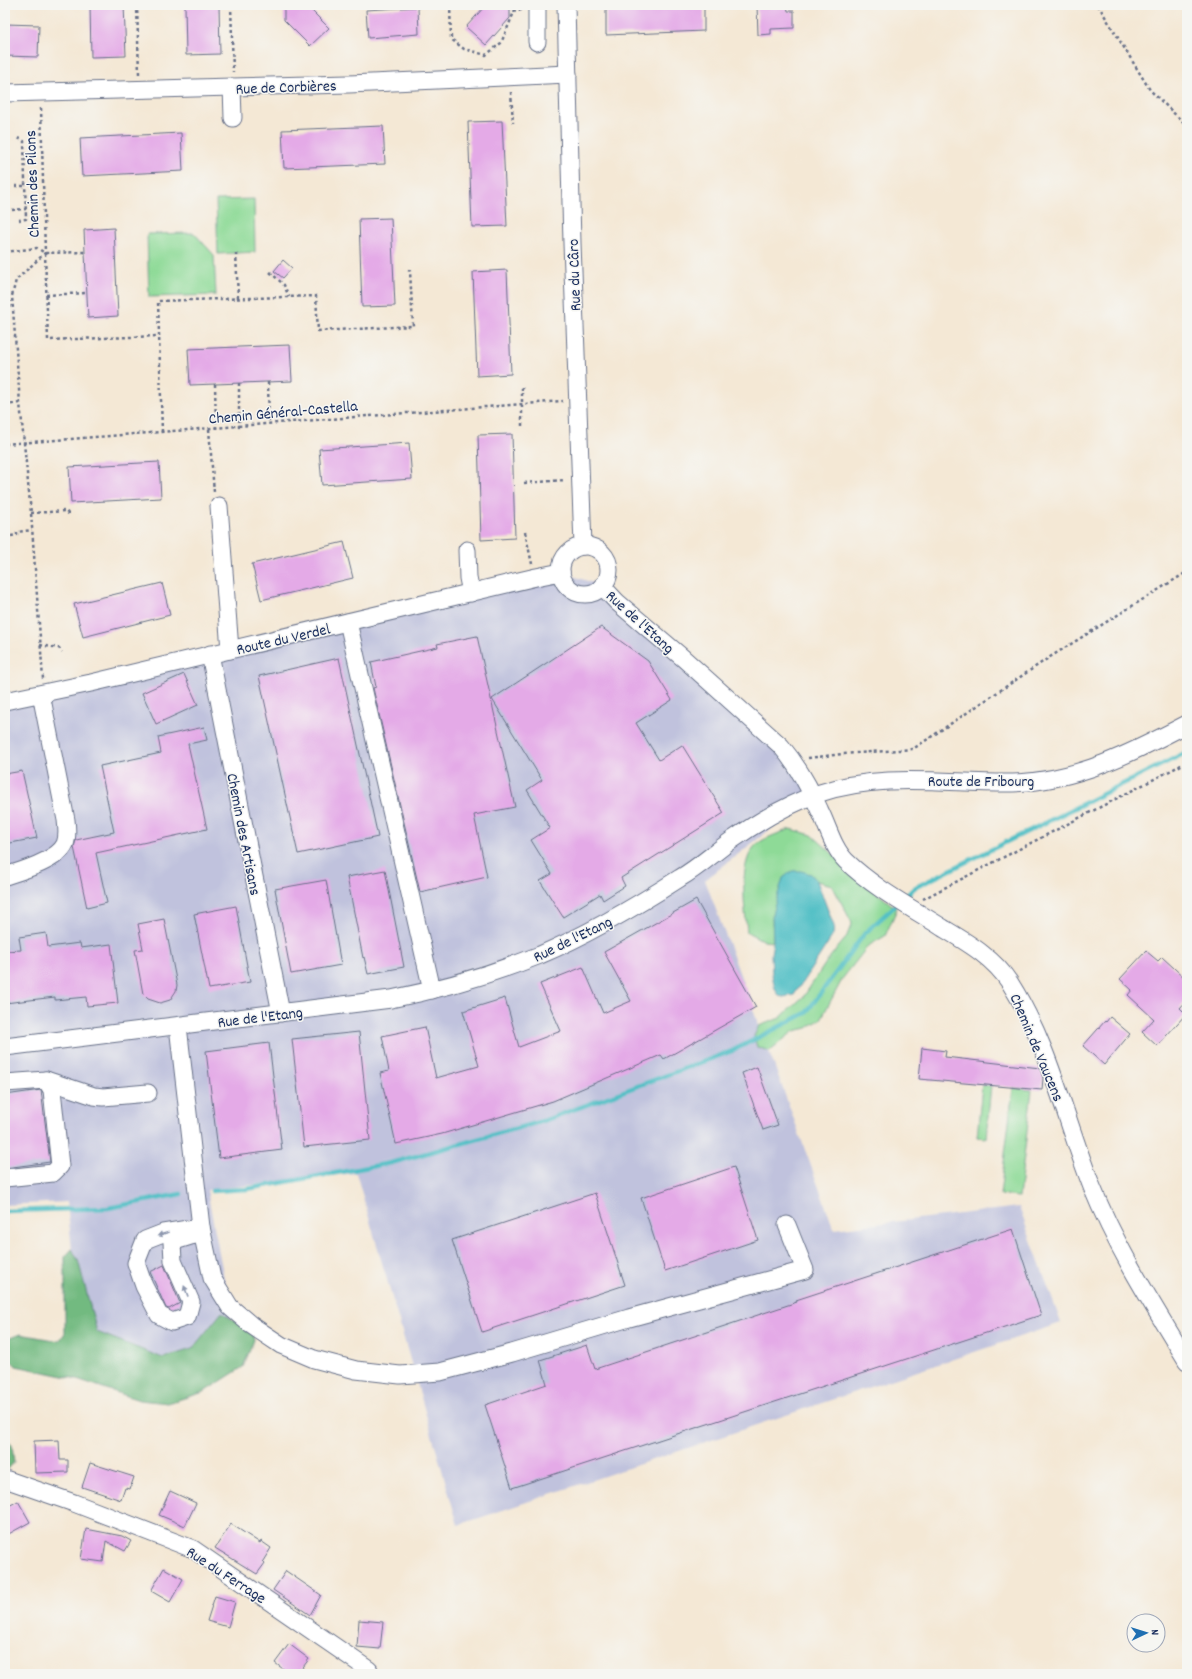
<svg xmlns="http://www.w3.org/2000/svg" width="1192" height="1679" font-family="Dekko,sans-serif">
<rect width="100%" height="100%" fill="#f6f6f2"/>
<filter id="ink" filterUnits="userSpaceOnUse"><feTurbulence type="fractalNoise" baseFrequency=".025" numOctaves="2"/><feDisplacementMap in="SourceGraphic" scale="8" xChannelSelector="R" yChannelSelector="G"/><feConvolveMatrix kernelMatrix="1 2 1 2 8 2 1 2 1" color-interpolation-filters="sRGB"/></filter>
<filter id="wash" filterUnits="userSpaceOnUse"><feTurbulence type="fractalNoise" baseFrequency=".012" numOctaves="4" result="noise"/><feDisplacementMap in="SourceGraphic" scale="16" xChannelSelector="R" yChannelSelector="G"/><feGaussianBlur stdDeviation="0.9" result="paint"/><feColorMatrix in="noise" values="0 0 0 0 0 0 0 0 0 0 0 0 0 0 0 0 0 1.4 0 .05"/><feComposite in="paint" operator="in"/></filter>
<g filter="url(#wash)">
<rect width="100%" height="100%" fill="#f4e8d5"/>
<path fill="#c0c2dd" d="M561 572 602 586 766 732 813 796 705 880 759 1026 754 1036 757 1047 769 1051 834 1229 1019 1207 1061 1323 458 1525 356 1173 207 1190 238 1351 173 1383 82 1345 67 1202 5 1205V701Z"/>
<g fill="#8eda97" stroke="#54847a">
<path d="M254 199 255 252 218 254 216 200Z"/>
<path d="M194 233 214 255 216 295 149 297 147 234Z"/>
<path d="M790 829 812 835 871 888 897 909 885 936 868 946 843 978 821 1019 807 1028 794 1031 769 1051 757 1047 754 1036 759 1026 780 1018 804 996 829 958 846 938 852 923 832 885 817 881 811 874 772 914 773 942 764 941 747 932C745 908 738 867 754 847 760 839 780 833 790 829Z"/>
<path d="M982 1085H991L986 1138 977 1137Z"/>
<path d="M1013 1088 1032 1090 1019 1197 1000 1195Z"/>
</g>
<g fill="#72ba80" stroke="#46746f">
<path d="M72 1249 78 1260 97 1332 163 1358 192 1349 222 1312 232 1319 251 1325 254 1340 243 1367 204 1392 168 1403 139 1400 77 1379 16 1366 5 1355V1340L20 1334 59 1341 65 1333V1257Z"/>
<path d="M5 1438 12 1445 14 1462 5 1473Z"/>
</g>
<path fill="#52c0c6" stroke="#367892" d="M792 871H801L811 874 817 881 834 926 833 935 794 995 783 997 779 996 775 989 772 974 771 954 773 942 772 914 783 878Z"/>
<g fill="none" stroke-linecap="round" stroke-linejoin="round">
<g stroke="#52c0c6" stroke-width="4.5">
<path d="M903 899 914 888 1187 752"/>
<path d="M212 1191 247 1189 391 1163 543 1121 732 1051 806 1013 865 933 897 904"/>
<path d="M5 1211 108 1208 181 1194"/>
</g>
</g>
<g id="blocks">
<g fill="#e4aae7">
<path d="M90 5H124L126 56 91 57Z"/>
<path d="M185 5H219L220 54 186 55Z"/>
<path d="M284 5H306L329 28 310 46 284 20Z"/>
<path d="M486 5H510V18L486 45 466 27Z"/>
<path d="M704 5V31L606 35V8Z"/>
<path d="M757 5H787L788 11H794V28L771 29V34L758 35Z"/>
<path d="M418 7 419 34 368 38 366 10Z"/>
<path d="M5 24 39 25 38 57 5 56Z"/>
<path d="M502 121 507 226 472 227 468 122Z"/>
<path d="M383 126 385 164 284 168 282 130Z"/>
<path d="M181 133 183 171 82 176 80 138Z"/>
<path d="M391 218 395 306 362 307 359 219Z"/>
<path d="M114 228 118 316 88 318 84 230Z"/>
<path d="M283 260 292 268 283 278 274 271Z"/>
<path d="M507 270 511 374 477 376 473 272Z"/>
<path d="M290 345 292 381 190 385 188 349Z"/>
<path d="M512 434 515 538 481 540 478 435Z"/>
<path d="M409 443 412 479 322 485 319 449Z"/>
<path d="M159 462 161 498 71 503 69 467Z"/>
<path d="M344 542 353 578 261 600 252 564Z"/>
<path d="M162 583 170 615 83 637 74 604Z"/>
<path d="M601 627 648 661 672 700 636 723 659 760 682 745 724 813 621 878 625 886 603 900 600 894 563 917 540 881 552 874 531 840 550 828 527 790 542 780 492 699Z"/>
<path d="M477 636 515 807 474 815 487 877 420 892 373 688 376 687 371 662 438 647 437 644Z"/>
<path d="M339 658 378 837 298 854 259 676Z"/>
<path d="M184 674 198 705 156 724 142 693Z"/>
<path d="M204 727 207 740 188 744 207 829 96 853 107 903 87 908 74 847 76 840 114 832 100 766 161 753 158 737Z"/>
<path d="M22 771 37 838 5 844V774Z"/>
<path d="M385 870 404 967 368 974 364 957 363 958 347 877Z"/>
<path d="M326 880 341 965 291 974 275 889Z"/>
<path d="M696 900 756 1007 664 1059 661 1055 553 1101 442 1134 396 1144 380 1073 389 1071 382 1036 425 1027 436 1078 479 1066 463 1011 505 998 519 1047 561 1031 540 984 583 967 603 1013 631 1001 604 952Z"/>
<path d="M236 906 250 982 209 989 194 914Z"/>
<path d="M164 919 177 985 176 991 170 1000 160 1003 148 999 143 994 135 950 143 949 138 924Z"/>
<path d="M46 933 48 947 80 943 81 948 111 944 118 1003 87 1006 86 997 55 1000V997L5 1003V951L21 950 19 937Z"/>
<path d="M1146 951 1158 961 1162 957 1187 980V1000L1180 1008 1186 1014 1157 1046 1142 1032 1154 1019 1128 995 1132 990 1120 979Z"/>
<path d="M1110 1017 1130 1034 1104 1065 1083 1046 1105 1021 1106 1022Z"/>
<path d="M359 1032 370 1140 304 1147 292 1039Z"/>
<path d="M269 1043 282 1150 219 1158 206 1051Z"/>
<path d="M922 1048 946 1051 945 1057 1040 1068 1043 1078 1042 1090 919 1079Z"/>
<path d="M757 1067 778 1125 763 1130 742 1073Z"/>
<path d="M41 1090 50 1162 5 1168V1095Z"/>
<path d="M734 1167 758 1240 665 1271 641 1198Z"/>
<path d="M595 1193 625 1285 482 1332 452 1240Z"/>
<path d="M1013 1229 1041 1315 512 1488 485 1405 547 1384 540 1360 587 1345 595 1369 797 1302 796 1300Z"/>
<path d="M164 1265 180 1303 169 1309 166 1308 150 1272Z"/>
<path d="M59 1440 60 1460H68V1472L35 1473 34 1441Z"/>
<path d="M90 1463 134 1477 130 1489 125 1488 121 1500 82 1487Z"/>
<path d="M170 1491 196 1503 185 1526 159 1515Z"/>
<path d="M18 1501 30 1522 5 1536V1508Z"/>
<path d="M231 1524 260 1543 261 1541 271 1548 263 1561 265 1563 257 1574 215 1548Z"/>
<path d="M86 1529 122 1536 131 1541 125 1551 106 1541 103 1562 81 1559Z"/>
<path d="M164 1568 183 1579 170 1602 151 1591Z"/>
<path d="M286 1571 321 1595 310 1615 273 1590Z"/>
<path d="M215 1596 235 1602 228 1627 207 1621Z"/>
<path d="M359 1620 383 1622 380 1649 357 1647Z"/>
<path d="M289 1644 309 1659 298 1674H290L275 1663Z"/>
</g>
</g>
</g>
<g filter="url(#ink)">
<use href="#blocks" fill-opacity="0" stroke="#677088" stroke-width="1"/>
<g fill="none" stroke-linecap="round" stroke-linejoin="round">
<defs>
<g id="minor">
<path d="M537 5V42"/>
<path d="M566 5 572 243 583 546"/>
<path d="M232 87 233 118"/>
<path d="M5 93 349 84 568 74"/>
<path d="M219 506 230 650"/>
<circle cx="585" cy="570" r="24"/>
<path d="M467 550 468 578 471 593"/>
<path d="M602 586 617 602 683 658 781 746C797 765 810 788 820 811 828 827 833 848 846 861 874 888 910 907 943 928 968 943 994 958 1010 983 1050 1046 1065 1119 1092 1187 1117 1249 1153 1305 1187 1361"/>
<path d="M348 622 432 990"/>
<path d="M210 654 281 1013"/>
<path d="M5 701 91 683 536 577 561 572"/>
<path d="M5 876C21 871 57 861 65 844 68 837 67 828 66 820L41 694"/>
<path d="M178 1026 201 1227 212 1278 230 1307 251 1325 281 1345 314 1359 356 1370 400 1375 440 1372 512 1353 629 1318 805 1270 787 1225"/>
<path d="M5 1047 391 999C442 989 492 974 540 955 589 934 635 907 680 878 699 867 715 852 732 840 759 821 788 804 820 793 883 772 948 784 1013 783 1077 781 1132 753 1187 724"/>
<path d="M5 1083 46 1080 94 1096 103 1097 148 1093"/>
<path d="M5 1178 53 1173 60 1166 52 1090 46 1080"/>
<path d="M201 1227 163 1233 145 1240 136 1263 144 1286 159 1315 172 1322 187 1317 191 1302 173 1261 172 1242 191 1236 202 1234"/>
<path d="M5 1479 74 1503 193 1549 369 1670"/>
</g>
</defs>
<use href="#minor" stroke="#677088" stroke-width="19"/>
<g stroke="#677088" stroke-width="2.5" stroke-dasharray="3 3" stroke-linecap="butt">
<path d="M137 5 139 74"/>
<path d="M231 5 233 72"/>
<path d="M450 5 451 39 464 49 486 55 501 43 515 10H522"/>
<path d="M1098 5 1150 90 1187 126"/>
<path d="M511 92 513 123"/>
<path d="M41 108 45 253 16 280 12 296 20 403 31 513 43 679"/>
<path d="M18 138 24 141 26 219 19 220"/>
<path d="M15 186H25"/>
<path d="M12 210 26 209"/>
<path d="M5 252 37 248 45 253 85 252"/>
<path d="M45 253 48 340 159 336"/>
<path d="M236 253 238 298"/>
<path d="M270 272 284 285 289 297"/>
<path d="M46 295 87 293"/>
<path d="M268 382 269 424"/>
<path d="M239 383V427"/>
<path d="M215 384 216 428"/>
<path d="M5 405 20 403"/>
<path d="M522 426V386"/>
<path d="M209 429 214 492"/>
<path d="M162 432 158 301 316 296 318 331 413 326 410 271 406 269"/>
<path d="M5 444 563 401"/>
<path d="M524 483 565 480"/>
<path d="M31 513 66 511 69 515"/>
<path d="M525 532 532 564"/>
<path d="M5 537 17 535V532L32 530"/>
<path d="M40 645 59 648 62 652"/>
<path d="M808 758 843 754 913 749 1050 657 1187 572"/>
<path d="M923 899 1187 762"/>
</g>
<use href="#minor" stroke="#fff" stroke-width="17"/>
</g>
<defs><path id="oneway-solid" d="M-6-.8H1V-3.2L6.5 0L1 3.2V.8H-6Z"/></defs>
<g fill="#8d97ae">
<use href="#oneway-solid" transform="translate(163 1234) rotate(163)"/>
<use href="#oneway-solid" transform="translate(186 1291) rotate(-110)"/>
</g>
</g>
<g text-anchor="middle" stroke-width="3" stroke-linejoin="round" paint-order="stroke">
<g font-size="16" fill="#1b2f5e" stroke="#f6f6f2">
<text transform="translate(286 86) rotate(-2)" y="6">Rue de Corbières</text>
<text transform="translate(31 184) rotate(-92)" y="6">Chemin des Pilons</text>
<text transform="translate(573 275) rotate(-92)" y="6">Rue du Câro</text>
<text transform="translate(283 411) rotate(-5)" y="6">Chemin Général-Castella</text>
<text transform="translate(641 621) rotate(42)" y="6">Rue de l'Etang</text>
<text transform="translate(283 638) rotate(-13)" y="6">Route du Verdel</text>
<text x="981" y="786">Route de Fribourg</text>
<text transform="translate(245 834) rotate(79)" y="6">Chemin des Artisans</text>
<text transform="translate(572 938) rotate(-26)" y="6">Rue de l'Etang</text>
<text transform="translate(260 1016) rotate(-7)" y="6">Rue de l'Etang</text>
<text transform="translate(1038 1047) rotate(67)" y="6">Chemin de Vaucens</text>
<text transform="translate(227 1574) rotate(33)" y="6">Rue du Ferrage</text>
</g>
</g>
<rect width="1192" height="1679" fill="none" stroke="#f6f6f2" stroke-width="20"/>
<g transform="translate(1146 1633) rotate(86)"><circle r="19" fill="#f6f6f2" stroke="#9ea6b7"/>
<path d="M0-3L7 15L0 10L-7 15Z" fill="#1f6fb2"/>
<text y="-6" font-size="11" font-weight="bold" text-anchor="middle" fill="#1b2f5e">N</text>
</g>
</svg>
